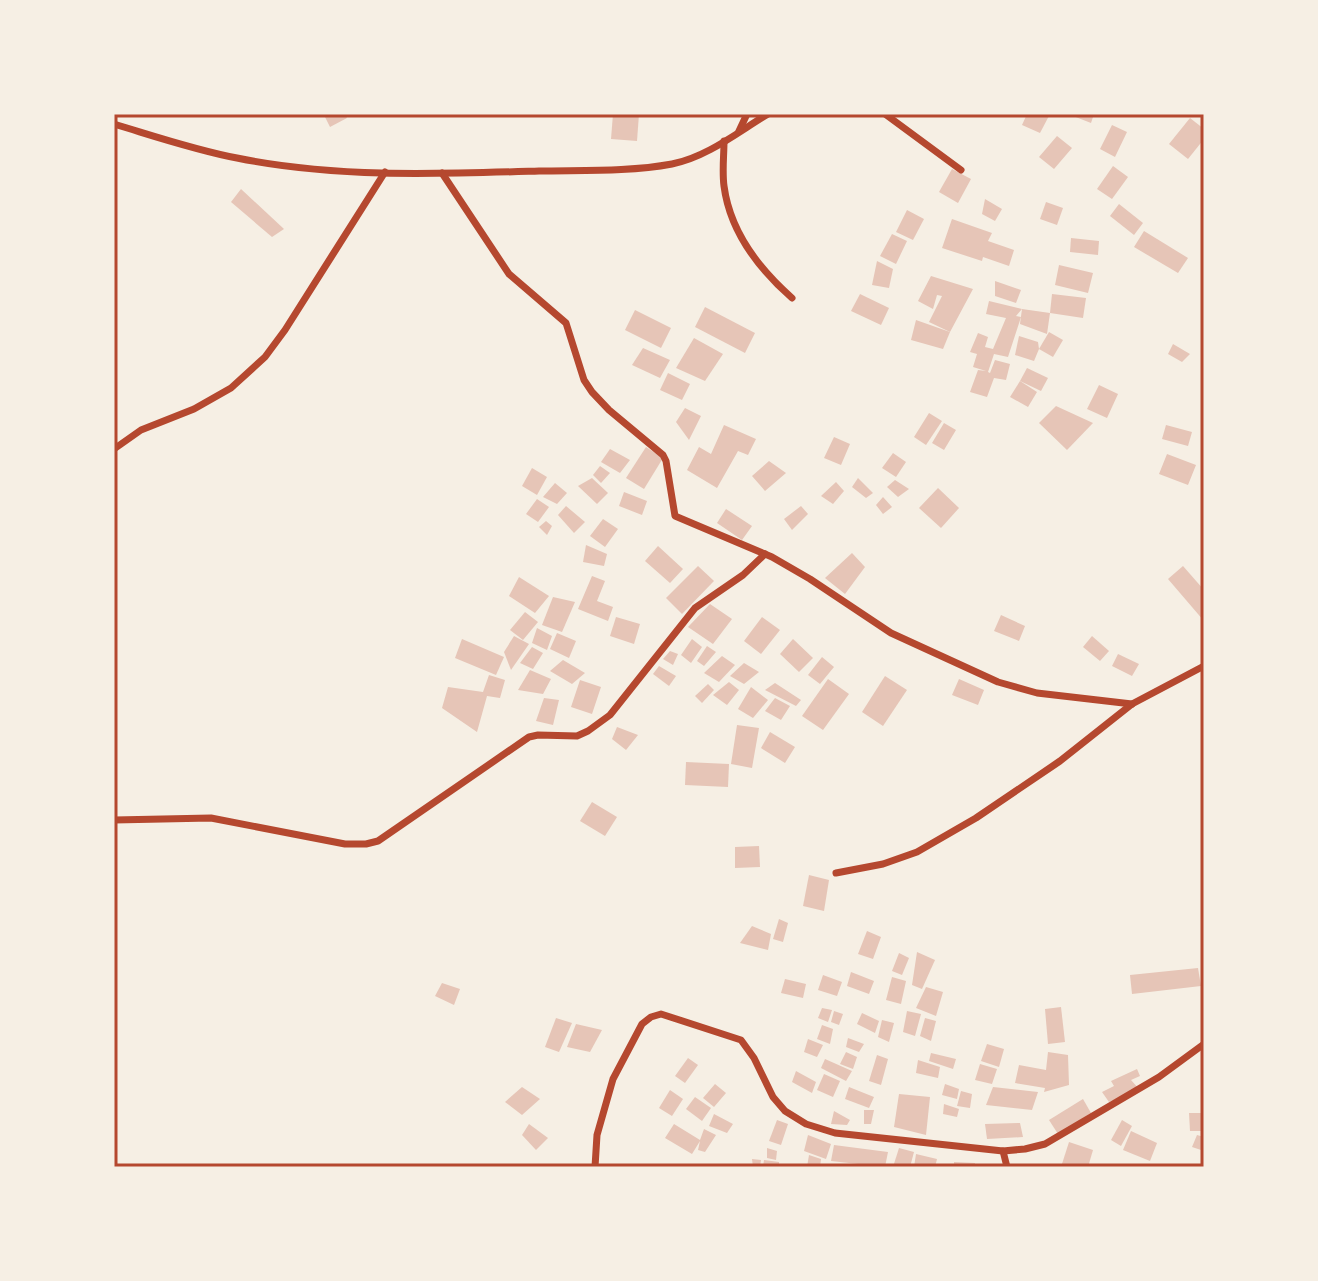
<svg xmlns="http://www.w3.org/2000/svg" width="1318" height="1281" font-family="'Fira Sans',sans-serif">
<rect width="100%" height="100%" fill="#f6efe4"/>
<g fill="#e6c5b7">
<path d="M331 114H345L347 118 330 127 325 117Z"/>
<path d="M613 114H639L637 141 611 139Z"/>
<path d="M1027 114H1050L1040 133 1022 125Z"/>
<path d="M1068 114H1094L1091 123Z"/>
<path d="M1190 118 1204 129V139L1188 159 1169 144Z"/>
<path d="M1112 125 1127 132 1115 157 1100 149Z"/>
<path d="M1057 136 1072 148 1054 169 1039 157Z"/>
<path d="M1113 166 1128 177 1112 199 1097 189Z"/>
<path d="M952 169 971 179 958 203 939 192Z"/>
<path d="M241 189 284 229 272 237 231 202Z"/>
<path d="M985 199 1002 209 995 221 982 214Z"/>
<path d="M1046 202 1063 208 1057 225 1040 219Z"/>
<path d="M1119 204 1143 223 1134 235 1110 216Z"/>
<path d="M907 210 924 219 913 240 896 232Z"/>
<path d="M952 219 992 233 988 241 1014 250 1009 266 983 257 982 261 942 248Z"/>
<path d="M1144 231 1188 258 1178 273 1134 247Z"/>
<path d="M892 234 907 241 896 264 880 256Z"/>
<path d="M1071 238 1099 241 1098 255 1070 252Z"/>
<path d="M877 261 893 269 889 288 872 285Z"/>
<path d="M1059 265 1093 273 1088 293 1055 285Z"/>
<path d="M931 276 973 289 950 332 929 322 942 296 937 295 933 309 918 301Z"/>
<path d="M995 281 1021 290 1016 303 995 296Z"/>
<path d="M860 294 889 308 881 325 851 311Z"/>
<path d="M1052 294 1086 298 1083 318 1050 313Z"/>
<path d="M989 301 1022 309 1016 316 1021 317 1008 357 994 354 988 372 990 373 995 360 1010 364 1006 380 994 378 987 397 970 392 978 370 986 371 973 367 977 354 970 352 978 333 988 337 985 347 993 349 1006 318 986 314Z"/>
<path d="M705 307 755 333 745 353 695 327Z"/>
<path d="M1022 309 1050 313 1047 334 1020 324Z"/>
<path d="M635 310 671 328 661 348 625 330Z"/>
<path d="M916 320 950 332 943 349 911 340Z"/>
<path d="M1049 332 1063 340 1053 357 1039 349Z"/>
<path d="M1019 336 1038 342 1039 349 1034 361 1015 355Z"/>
<path d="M694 338 723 354 705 381 676 368Z"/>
<path d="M1173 344 1190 354 1182 362 1168 354Z"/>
<path d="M643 348 670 360 660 378 632 365Z"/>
<path d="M1027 368 1048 378 1041 391 1020 381Z"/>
<path d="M668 373 690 384 682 400 660 390Z"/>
<path d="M1020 381 1037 392 1028 407 1010 397Z"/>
<path d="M1099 385 1118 394 1107 418 1087 409Z"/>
<path d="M1056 406 1093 423 1067 450 1039 423Z"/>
<path d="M685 408 701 416 689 440 676 422Z"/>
<path d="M929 413 942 421 926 445 914 437Z"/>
<path d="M944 423 956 430 944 450 932 443Z"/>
<path d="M724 425 756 439 748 455 738 451 717 488 687 470 699 447 711 454Z"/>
<path d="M1166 425 1192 432 1188 446 1162 439Z"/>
<path d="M834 437 850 444 841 465 824 458Z"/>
<path d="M646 447 663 458 644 489 626 478Z"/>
<path d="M610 449 630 460 620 473 601 462Z"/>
<path d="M893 453 906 462 896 477 882 468Z"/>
<path d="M1167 454 1196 465 1188 485 1159 474Z"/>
<path d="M769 461 786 473 765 491 752 476Z"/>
<path d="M600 466 610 473 601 483 593 475Z"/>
<path d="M532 468 547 477 537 495 522 486Z"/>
<path d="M592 478 608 493 597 504 578 486Z"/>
<path d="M858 478 873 493 866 498 852 487Z"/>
<path d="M895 480 909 489 898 497 887 487Z"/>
<path d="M836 482 844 491 833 504 821 496Z"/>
<path d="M555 483 567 493 557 504 543 497Z"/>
<path d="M938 488 959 508 941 528 919 508Z"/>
<path d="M624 492 647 501 642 515 619 506Z"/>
<path d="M883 497 892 507 883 514 876 505Z"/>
<path d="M537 499 549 507 538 522 526 514Z"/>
<path d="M566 506 585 522 574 533 558 515Z"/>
<path d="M801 506 808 514 792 530 784 519Z"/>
<path d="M726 509 752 526 742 540 717 523Z"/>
<path d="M603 519 618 529 605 547 590 536Z"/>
<path d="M546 521 552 526 547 535 539 527Z"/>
<path d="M586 545 607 554 604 566 583 562Z"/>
<path d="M658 546 683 569 670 583 645 561Z"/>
<path d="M852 553 865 567 845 594 825 578Z"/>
<path d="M698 566 714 581 682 614 666 598Z"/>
<path d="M1183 566 1204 590V621L1168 579Z"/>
<path d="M592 576 605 581 597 601 613 607 608 621 578 609Z"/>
<path d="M519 577 549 596 535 613 509 596Z"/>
<path d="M553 597 575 602 562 632 542 625Z"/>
<path d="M710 604 732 619 713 644 688 627Z"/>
<path d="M525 612 538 622 523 640 510 630Z"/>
<path d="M1001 615 1025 626 1019 641 994 631Z"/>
<path d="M616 617 640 624 634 644 610 636Z"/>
<path d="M762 617 780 630 761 654 744 641Z"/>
<path d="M537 628 552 636 547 650 532 643Z"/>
<path d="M557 633 576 641 569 658 550 649Z"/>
<path d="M514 636 529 644 511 670 504 652Z"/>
<path d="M1092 636 1109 651 1100 661 1083 647Z"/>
<path d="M462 639 504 657 496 675 455 658Z"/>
<path d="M692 639 702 647 691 663 681 655Z"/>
<path d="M793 639 813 658 799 672 780 654Z"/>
<path d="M707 646 716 652 704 666 697 661Z"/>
<path d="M532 647 543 653 533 669 520 663Z"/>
<path d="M670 651 678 654 673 665 663 659Z"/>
<path d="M1118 654 1139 664 1132 676 1112 666Z"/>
<path d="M722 656 735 665 719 682 704 673Z"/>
<path d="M822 657 834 667 820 684 808 675Z"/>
<path d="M563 660 585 673 572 684 550 671Z"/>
<path d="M744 663 759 672 744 684 730 676Z"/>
<path d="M659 666 676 676 669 686 653 674Z"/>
<path d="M530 670 551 679 543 694 518 690Z"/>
<path d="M489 675 505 680 500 698 487 696 477 732 442 708 448 687 483 692Z"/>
<path d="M885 676 907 690 883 726 862 712Z"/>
<path d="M828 679 849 694 823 730 802 716Z"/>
<path d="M959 679 984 690 978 705 952 695Z"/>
<path d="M580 680 601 687 592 714 571 707Z"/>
<path d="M729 682 739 690 727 705 713 695Z"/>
<path d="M775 683 801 700 796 706 765 690Z"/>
<path d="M708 684 714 690 702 703 695 696Z"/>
<path d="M751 687 768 700 753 718 738 709Z"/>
<path d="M544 698 559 700 553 725 536 721Z"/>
<path d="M775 698 790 706 781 720 765 711Z"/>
<path d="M737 725 759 728 752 768 731 764Z"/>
<path d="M617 727 638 735 626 750 612 739Z"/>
<path d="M770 732 795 747 785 763 761 748Z"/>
<path d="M686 762 729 764 728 787 685 785Z"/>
<path d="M592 802 617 817 605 836 580 821Z"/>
<path d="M759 846 760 867 735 868V847Z"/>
<path d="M809 875 829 880 824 911 803 906Z"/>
<path d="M779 919 788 923 783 942 773 939Z"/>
<path d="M752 926 771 934 768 950 740 943Z"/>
<path d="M867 931 881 937 873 959 858 954Z"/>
<path d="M917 952 935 960 922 989 912 985Z"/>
<path d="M899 953 909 958 902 975 892 971Z"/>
<path d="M1198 968 1201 986 1132 994 1130 975Z"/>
<path d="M851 972 874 981 869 994 847 986Z"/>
<path d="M823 975 842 982 837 996 818 990Z"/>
<path d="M892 977 906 981 901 1004 886 1000Z"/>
<path d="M785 979 806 984 803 998 781 993Z"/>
<path d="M442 983 460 989 454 1005 435 996Z"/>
<path d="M926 987 943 992 936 1016 916 1008Z"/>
<path d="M1061 1007 1065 1042 1048 1044 1045 1009Z"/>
<path d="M822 1008 832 1010 828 1022 818 1018Z"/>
<path d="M834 1011 843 1014 839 1025 831 1022Z"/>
<path d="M907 1011 921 1014 915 1036 903 1032Z"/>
<path d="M862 1013 879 1021 875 1033 857 1024Z"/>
<path d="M556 1018 572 1023 559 1052 545 1047Z"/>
<path d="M925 1018 936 1021 931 1041 920 1036Z"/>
<path d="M882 1020 894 1023 889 1042 878 1037Z"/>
<path d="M576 1024 602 1030 590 1052 567 1047Z"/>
<path d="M822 1025 833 1029 830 1044 817 1039Z"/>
<path d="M848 1038 864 1044 859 1052 846 1047Z"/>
<path d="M808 1039 823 1045 817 1057 804 1052Z"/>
<path d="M987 1044 1004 1049 999 1067 981 1061Z"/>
<path d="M846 1052 857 1057 853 1069 840 1064Z"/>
<path d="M1048 1052 1068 1055 1069 1085 1044 1092 1045 1088 1015 1083 1019 1065 1046 1070Z"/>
<path d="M931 1053 956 1059 953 1069 929 1061Z"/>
<path d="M877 1055 888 1059 881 1085 869 1081Z"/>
<path d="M688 1058 698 1065 685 1083 675 1076Z"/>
<path d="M825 1059 852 1071 846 1081 821 1068Z"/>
<path d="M918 1060 940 1067 938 1078 916 1073Z"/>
<path d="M980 1064 997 1069 992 1084 975 1080Z"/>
<path d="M1137 1069 1140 1076 1131 1080 1139 1089 1109 1102 1102 1092 1114 1086 1111 1081Z"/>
<path d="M796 1071 816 1082 812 1093 792 1082Z"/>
<path d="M824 1074 840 1081 833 1097 817 1090Z"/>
<path d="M715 1084 726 1093 714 1107 703 1098Z"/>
<path d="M945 1084 959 1089 957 1099 942 1095Z"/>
<path d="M522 1087 540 1099 522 1115 505 1102Z"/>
<path d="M849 1087 874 1097 869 1108 845 1099Z"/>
<path d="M993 1087 1038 1092 1032 1110 986 1105Z"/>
<path d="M670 1090 683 1099 672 1116 659 1108Z"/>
<path d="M961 1091 972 1094 970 1108 957 1106Z"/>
<path d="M899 1094 930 1097 926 1135 894 1127Z"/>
<path d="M695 1097 711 1108 702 1121 686 1109Z"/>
<path d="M1083 1099 1091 1113 1058 1134 1049 1120Z"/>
<path d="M944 1104 959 1109 957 1117 943 1114Z"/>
<path d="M864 1110H874L871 1124H864Z"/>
<path d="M834 1111 850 1120 847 1125 831 1124Z"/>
<path d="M1189 1113H1204V1131H1190Z"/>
<path d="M714 1114 733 1124 727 1133 709 1126Z"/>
<path d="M777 1120 788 1124 781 1145 769 1141Z"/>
<path d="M1122 1120 1132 1126 1121 1146 1111 1140Z"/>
<path d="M1020 1123 1023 1137 987 1139 985 1124Z"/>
<path d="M529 1124 548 1138 536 1150 522 1135Z"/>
<path d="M674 1124 700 1140 704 1129 716 1135 705 1152 698 1150 700 1141 692 1154 665 1138Z"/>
<path d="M1131 1131 1157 1143 1150 1161 1123 1150Z"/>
<path d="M808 1135 831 1144 826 1159 804 1151Z"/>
<path d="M1197 1135 1204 1137V1151L1192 1147Z"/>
<path d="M1069 1142 1093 1150 1088 1167H1061Z"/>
<path d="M834 1145 888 1152 885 1167 831 1161Z"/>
<path d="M767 1148 777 1151 776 1160 767 1158Z"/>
<path d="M899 1148 914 1152 910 1167H893Z"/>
<path d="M916 1154 937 1159 935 1167H914Z"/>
<path d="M809 1155 821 1159 820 1167H807Z"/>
<path d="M752 1159 761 1160 760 1167H753Z"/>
<path d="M764 1160 779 1162V1167H763Z"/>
<path d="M954 1162 975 1163V1167H954Z"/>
</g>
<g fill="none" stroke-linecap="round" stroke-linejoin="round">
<g stroke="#b5482f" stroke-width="7">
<path d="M885 114 961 170"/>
<path d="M114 124C154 136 195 150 237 158 335 178 439 174 539 171 582 170 629 172 672 164 707 157 738 132 768 114"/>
<path d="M739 131 747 114"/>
<path d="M724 141C724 156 722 171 724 186 730 232 758 268 792 298"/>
<path d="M442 173 509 274 566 323 584 380 592 392 609 410 663 455 666 461 675 516 772 557 810 579 891 633 998 682 1037 693 1132 704"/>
<path d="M114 449 141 430 194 409 231 388 265 357 285 330 385 172"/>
<path d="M114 820 211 818 345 844H366L378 841 529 737 538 735 577 736 588 731 610 715 695 608 743 575 765 554"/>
<path d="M836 873 883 864 917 852 976 818 1060 761 1132 704 1204 666"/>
<path d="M1003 1151 1007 1167"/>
<path d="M595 1167 597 1135 613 1079 642 1024 651 1017 661 1014 741 1040 754 1058 773 1097 785 1111 806 1124 835 1133 1003 1151 1025 1149 1045 1144 1159 1077 1204 1044"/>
</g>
</g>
<rect width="1318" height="1281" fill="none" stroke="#f6efe4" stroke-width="232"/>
<rect x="116" y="116" width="1086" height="1049" fill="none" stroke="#b5482f" stroke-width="3"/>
</svg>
